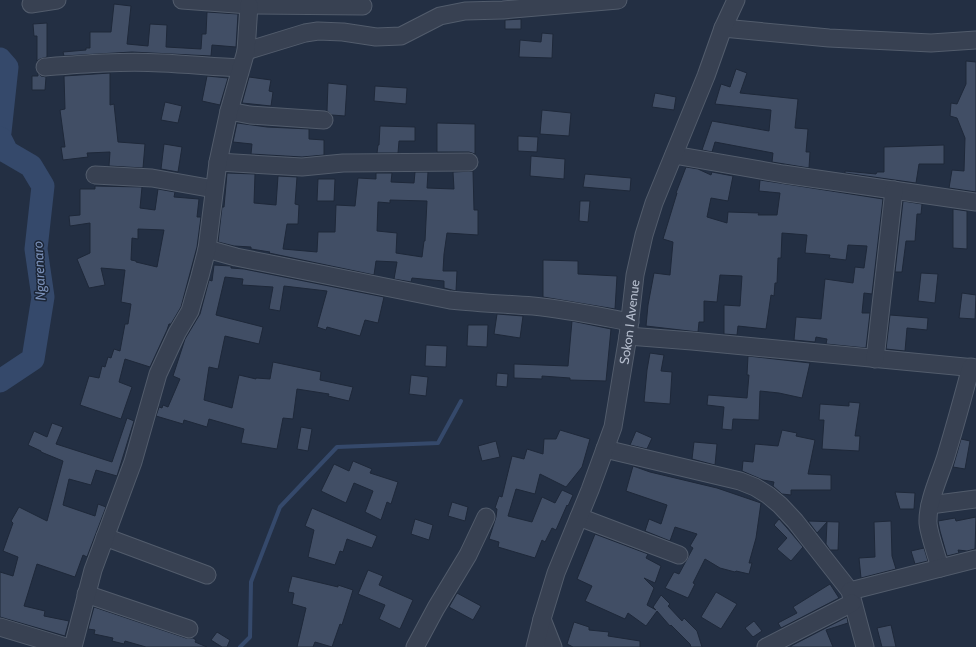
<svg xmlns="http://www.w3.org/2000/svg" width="976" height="647" font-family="Cabin,sans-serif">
<rect width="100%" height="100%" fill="#232f43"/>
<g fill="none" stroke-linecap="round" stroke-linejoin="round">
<path stroke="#35496b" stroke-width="4" d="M240 647 250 637 251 582 280 507 337 447 438 443 461 401"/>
<g stroke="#35496b" stroke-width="23">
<path d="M0 59 7 67 0 132"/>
<path d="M0 138 7 152 31 166 43 186 36 249 43 297 33 359 0 381"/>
</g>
</g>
<g fill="#414e65" stroke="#1e2839" fill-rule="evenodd">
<path d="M114 4 131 6 127 44 148 46 150 24 167 25 166 47 201 49 202 34H206L207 12 238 14 236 47 212 45 211 56 132 52 64 56 63 52 86 50V48H90V32H111Z"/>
<path d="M521 19V29H505V20Z"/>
<path d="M47 23V57L40 59 37 61V36H34L33 24Z"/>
<path d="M542 33 553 34 552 58 519 57 520 40 541 42Z"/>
<path d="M966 61 976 62V192L949 188 952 170 964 171 965 138 957 118 950 116 951 103 957 104 966 84Z"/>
<path d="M736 69 747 73 740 93 798 99 795 128 808 129 806 152H810L809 168 772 162 773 153 715 142 712 152 702 150 712 121 769 131 771 110 715 104 721 84 730 87Z"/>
<path d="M38 73 41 76 46 77 45 90H32V76H38Z"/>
<path d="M110 73V105L114 104 118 142 145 144 143 168 109 166 110 152 87 153 88 157 63 160 61 147H65L60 110 65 109 64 76Z"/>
<path d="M207 76 228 78 220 105 202 101Z"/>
<path d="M249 77 271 80 269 91 273 92 271 106 242 103Z"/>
<path d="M328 83 347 85 345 116 332 115 327 111Z"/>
<path d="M375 86 407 88 406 104 374 101Z"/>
<path d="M655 93 676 97 674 110 652 107Z"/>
<path d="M165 102 182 106 178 123 161 120Z"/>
<path d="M542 110 571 113 569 136 540 134Z"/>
<path d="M237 123 267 127 309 129V139L324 140V155L302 157 251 154 252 144 233 142Z"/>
<path d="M437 123 475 124V154L469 152H437Z"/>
<path d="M380 126 415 127V141H399L398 153H377L378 145H379Z"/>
<path d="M518 136 538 137 537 152 518 151Z"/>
<path d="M164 144 182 147 178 172 161 169Z"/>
<path d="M944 145V164H919L916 183 845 173V171L876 174 877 172H884V147Z"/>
<path d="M531 156 565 159 564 179 530 176Z"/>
<path d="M686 167 698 169 711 175 712 172 733 176 728 201 711 198 707 217 727 223 728 212 759 213 758 215H777L780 193 759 191 760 180 883 199 872 294 864 293 862 313H870L866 348 826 344 827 339 816 337 815 342 794 340 796 317 821 319 825 279 853 283 855 267 864 268 867 246 848 245 846 260 829 258 830 255 805 253 807 235 782 233 781 258H778L777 283H775L774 296 771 295 766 329 738 326 737 335 724 334V305L740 306 742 276 720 275 717 302 704 301V322H699L698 332 646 326 648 305 654 273 670 275 673 242 663 239 677 193H676Z"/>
<path d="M473 171 474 210H478V235L447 233 444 254 443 271H457L456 291 444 288V281L412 278 411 282 394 279 397 262 376 261 374 275 269 253 270 252 251 249V247L234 246 218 242 222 207H224L227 173 255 174 254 203 276 205 278 176 297 177 295 204 299 205 298 224H287L283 249 317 252 318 232H335L336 205 355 206 358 178 376 179V173H392L391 182 414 183 415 172H428L427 188 454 189 453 172ZM390 200 427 201 425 241H424L422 257 396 253 397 233 377 231 378 202 390 203Z"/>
<path d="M585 174 631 178 630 191 583 187Z"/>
<path d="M318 179H335L334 201H317Z"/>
<path d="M95 186 142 187 140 208 155 210 158 189 175 192 174 197 199 199 197 217H201L197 247 181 307 171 324H169L167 330 150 367 125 359 119 382 132 387 121 419 80 405 89 376 99 378 102 366 105 367 108 357 111 358 114 349 120 351 125 324H128L131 304 121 302 125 270 101 268 105 285 89 288 77 259 90 253V223L70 226 69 216 80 215V189H95ZM138 229 164 230 157 267 136 262V261L131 260 132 238 138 239Z"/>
<path d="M580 201H590L588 222 579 221Z"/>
<path d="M903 201 922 204 921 214H917L915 241H906L902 272H895Z"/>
<path d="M953 209 967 211V249L953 248Z"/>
<path d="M543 260 578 261V274L617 276 615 309 543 297Z"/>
<path d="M214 265 231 266V268L244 269 384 297 378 323 365 320 360 336 327 327 326 330 317 327 327 291 284 286 280 311 269 309 273 287 242 285 243 279 225 277 216 315 263 327 259 344 225 336 218 369 209 367 204 400 232 408 239 375 256 379V378L270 379 273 362 321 372 320 380 353 387 349 401 328 396 329 394 297 389 293 419 283 418 277 449 241 443 244 429 209 419 207 427 184 420 183 424 156 416 159 407 162 408 163 405 168 407 180 379 173 376 185 339 200 314 209 280 212 281Z"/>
<path d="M921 273 938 274 935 303 918 301Z"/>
<path d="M962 293 976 295 975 319 959 318Z"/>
<path d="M497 314 523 316 520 338 494 334Z"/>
<path d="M890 315 928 318 927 330 907 328 905 351 886 349Z"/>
<path d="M572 321 611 329 606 381 570 380V378L542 376V379L514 378V364L568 366Z"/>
<path d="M468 325H488L487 347 467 346Z"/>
<path d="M426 345 447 346 446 367 425 366Z"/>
<path d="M650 353 664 355 661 371 672 372 670 404 644 402 647 370Z"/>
<path d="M748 356 810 363 802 398 779 393 760 391 759 420 733 419 732 430 722 429 724 407 707 405 708 395 747 398 749 375H747Z"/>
<path d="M497 373 508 374 507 387 496 386Z"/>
<path d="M411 375 428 377 426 396 409 394Z"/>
<path d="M849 402 860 403 855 436H860L859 451 822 449 824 420H819L820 404 849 406Z"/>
<path d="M127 418 134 421 117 476 96 470 91 485 69 479 63 505 95 516 98 504 106 507 87 557 83 555 75 577 37 564 24 606 45 611 44 616 69 621 65 636 0 617V572L13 576 18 557 3 551 13 523 11 521 19 507 47 521 63 461 41 452V451L28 445 34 431 47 437 52 423 63 427 56 444 112 462Z"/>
<path d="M301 427 312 429 308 451 297 449Z"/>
<path d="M560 430 590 439 582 467 566 487 540 474 535 494 516 489 508 516 532 522 542 497 555 503 562 490 573 495 568 506 567 505 556 530 552 528 545 542 542 540 535 558 498 547 499 542 489 539 496 517 497 509 495 508 499 496 502 497 512 456 524 459 527 449 543 454 544 439H556Z"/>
<path d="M782 430 797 433 796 436 815 440 808 474 831 475V490H791V495L782 494 773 486 774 482 763 480 742 471 743 461 753 462 755 444 778 446Z"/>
<path d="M636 431 652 438 647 449 630 445Z"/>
<path d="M961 439 970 441 965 469 953 467Z"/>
<path d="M496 441 500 457 482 461 478 446Z"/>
<path d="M694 442 717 444 715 465 692 459Z"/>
<path d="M353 461 372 469 370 473 398 482 391 504 387 502 381 520 365 512 373 491 354 483 346 503 321 491 334 464 349 471Z"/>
<path d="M633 466 650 472 717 488 761 503 756 538 749 563H752L749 574 736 571 735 572 720 568 705 559 693 583 695 584 688 598 665 588 674 572 679 574 693 548 690 546 697 534 675 527 670 541 645 531 649 519 661 524 667 505 626 491Z"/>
<path d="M895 492 915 493 914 509H900Z"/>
<path d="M452 502 468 507 465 521 448 516Z"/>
<path d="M312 508 377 536 372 548 347 539 343 552 340 551 335 565 308 557 314 530 305 526Z"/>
<path d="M976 517 975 549 967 551 958 550 959 553 947 556 940 531 938 521 955 518 956 521Z"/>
<path d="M415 519 433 525 429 540 411 534Z"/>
<path d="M779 519 787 528 803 547 791 561 777 549 787 538 774 525Z"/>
<path d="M808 521 839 522 838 550H830L826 544 827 522 817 533Z"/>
<path d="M891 521 892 556 896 569 861 578 859 558 875 557 874 522Z"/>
<path d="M595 534 648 554 646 558 661 566 655 583 644 578 654 588 647 605 656 610 653 607 661 595 670 604 668 606 682 621 684 618 697 631 702 647H691L690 644 671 625 670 626 657 611 646 626 628 613 625 619 585 601 592 586 577 579Z"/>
<path d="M924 548 928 561 915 564 911 551Z"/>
<path d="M368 570 383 576 379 585 413 600 400 629 379 619 385 605 358 594Z"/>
<path d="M292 576 338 587V585L353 590 342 625 340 624 332 647 315 642 313 647H297L306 608 292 604 294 593 288 592Z"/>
<path d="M830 584 839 598 781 628 778 623 797 613 793 607Z"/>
<path d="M716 592 737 604 721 629 701 617Z"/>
<path d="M457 593 481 606 473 620 449 607Z"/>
<path d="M94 607 186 638H193L196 640 195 642 207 647H146L125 641 124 644 112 641 113 638 94 634 95 630 88 629Z"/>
<path d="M847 617 848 623 826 630 833 647H791V646Z"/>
<path d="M754 621 762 631 753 637 745 628Z"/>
<path d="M574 622 589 627V630L609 632 608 636 640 641V647H573L567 644Z"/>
<path d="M891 625 896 647H882L877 628Z"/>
<path d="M217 632 230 640 227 647H222L211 640Z"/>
</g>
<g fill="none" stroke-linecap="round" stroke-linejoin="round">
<defs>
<g id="minor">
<path d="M182 0 249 5 363 6"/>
<path d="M31 4 57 0"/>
<path d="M723 28 829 38 931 43 976 40"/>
<path d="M246 51 305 33 318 31 343 32 376 37 401 36 440 16 465 11 503 10 618 0"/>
<path d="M45 67C84 64 122 61 161 63 188 64 214 67 240 68"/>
<path d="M229 111 250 115 324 120"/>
<path d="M674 155 783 174 976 202"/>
<path d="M218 162 302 167 343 163 469 162"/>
<path d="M95 175 152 178 214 189"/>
<path d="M207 249 236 257 450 300C478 303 505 304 533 306 565 309 598 316 630 322"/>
<path d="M628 336 692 341 976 368"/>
<path d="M875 359 894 190"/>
<path d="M605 449 740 481 755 487 768 495 780 505 795 521 850 591 865 647"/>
<path d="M930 505 976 499"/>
<path d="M579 517 679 555"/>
<path d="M105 537 207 575"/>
<path d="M940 568C937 556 929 535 928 523 927 502 940 476 946 456 955 426 963 397 971 367"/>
<path d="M850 591 976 559"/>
<path d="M86 594 189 629"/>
<path d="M542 619 553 647"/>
<path d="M0 627 66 647"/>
<path d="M73 647 93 570 133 462 158 374 177 333 190 311 200 276 207 249 218 162 229 111 246 51 249 5"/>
<path d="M415 647 436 608 468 555 486 517"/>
<path id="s1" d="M535 647 542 619 556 573 590 490 613 427 628 336 635 275 644 235 654 203 706 76 723 28 736 0"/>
<path d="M766 647 852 603"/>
</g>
</defs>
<use href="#minor" stroke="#525c6c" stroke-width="19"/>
<use href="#minor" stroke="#384152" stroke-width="17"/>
</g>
<g text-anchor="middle" stroke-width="3" stroke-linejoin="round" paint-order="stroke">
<g font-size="13" fill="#b4bccc" stroke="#1c2637">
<text dy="5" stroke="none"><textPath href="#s1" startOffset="340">Sokon I Avenue</textPath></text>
</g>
<g font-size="14" font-style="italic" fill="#798fb7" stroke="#1c2637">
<text transform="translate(39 271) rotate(-93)" y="5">Ngarenaro</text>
</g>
</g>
</svg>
